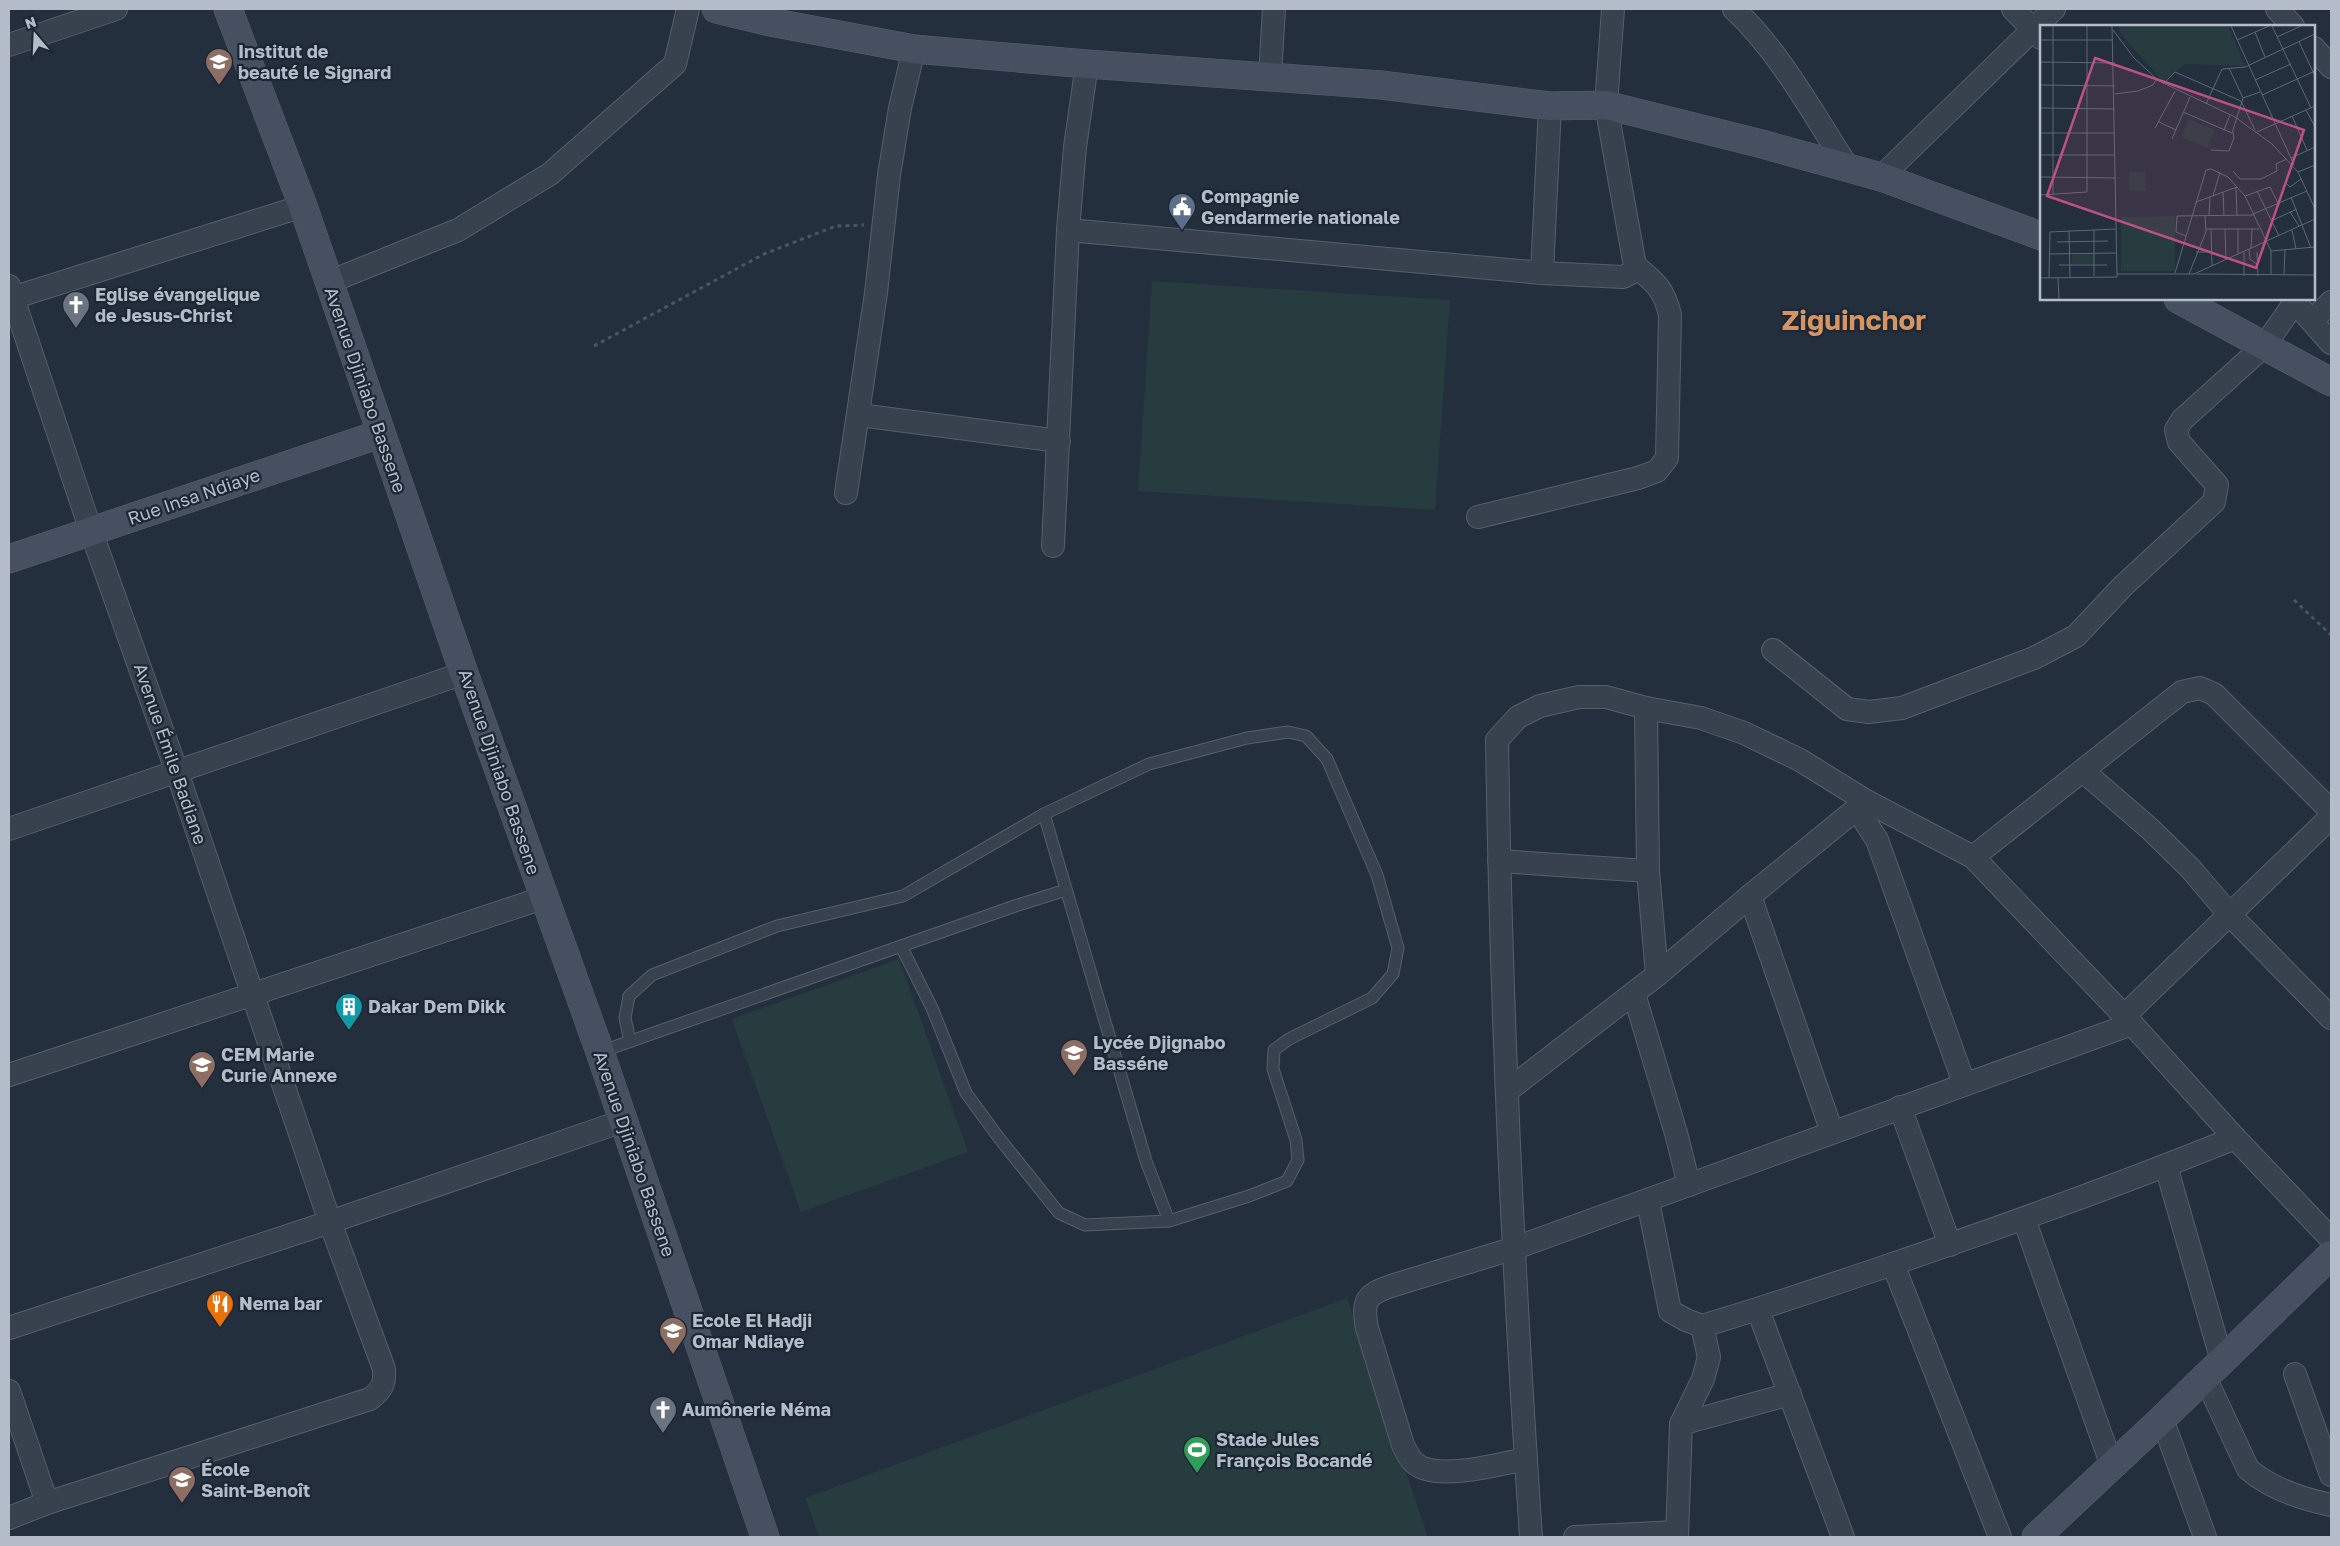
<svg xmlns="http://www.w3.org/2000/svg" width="2340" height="1546" font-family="'Golos Text',sans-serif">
<rect width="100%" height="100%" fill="#242f3e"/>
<g fill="#263c3f">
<path d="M1152 281 1450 300 1435 510 1138 491Z"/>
<path d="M899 959 968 1152 801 1212 732 1019Z"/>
<path d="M1347 1298 1428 1537H819L805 1498Z"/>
</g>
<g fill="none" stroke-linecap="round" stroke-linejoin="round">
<defs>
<g id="lane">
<path d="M1044 814 1146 1161 1169 1221"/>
<path d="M630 1041 625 1018 629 996 652 975 777 926 903 896 1044 814 1149 764 1247 738 1288 732 1306 736 1327 759 1377 875 1398 948 1393 974 1372 998 1289 1039 1274 1050 1273 1069 1296 1140 1298 1160 1287 1181 1249 1196 1169 1221 1085 1225 1059 1213 999 1138 966 1093 932 1008 901 946"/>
<path d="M600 1052 1015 906 1066 890"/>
</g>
<g id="street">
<path d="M1734 9C1780 52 1814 115 1848 168"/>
<path d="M2013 9 2041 38"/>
<path d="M2277 9 2293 26"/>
<path d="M9 45 116 9"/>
<path d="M2314 48 2331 67"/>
<path d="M1270 76 1274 9"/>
<path d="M1881 177 2054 9"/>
<path d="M1068 230 1542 273 1623 277 1631 273 1635 266 1606 105 1613 9"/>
<path d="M1542 273 1550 106"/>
<path d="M329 282 458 230 550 174 675 64 688 9"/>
<path d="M9 286 91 531 177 772 330 1222 384 1369C385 1384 382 1390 370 1399L47 1503 9 1518"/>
<path d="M9 299 303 206"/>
<path d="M2292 299 2331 343"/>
<path d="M2313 320 2331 302"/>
<path d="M859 415 1059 441"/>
<path d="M846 493 876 293 889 175 900 108 914 49"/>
<path d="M1478 517 1638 478 1657 471 1667 458 1670 315C1664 289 1655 282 1635 266"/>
<path d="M1053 546 1068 230 1075 147 1087 64"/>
<path d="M1773 650 1847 709 1869 712 1902 708 2034 658 2076 636 2123 586 2214 502 2217 485 2179 442 2176 430 2182 420 2265 345 2295 302"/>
<path d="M1646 708 1648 871 1657 975"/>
<path d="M2083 771 2149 828 2190 868 2230 915 2331 1018"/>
<path d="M1857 809 1877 840 1964 1083"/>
<path d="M9 829 464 673"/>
<path d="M1973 857 2182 692 2200 688 2214 694 2331 811"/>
<path d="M1499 861 1648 871"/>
<path d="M1750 896 1832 1132"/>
<path d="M1634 994 1676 1133 1689 1185"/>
<path d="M2124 1016 2331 817"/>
<path d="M9 1075 543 898"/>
<path d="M1507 1091 1657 975 1750 896 1866 801"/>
<path d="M1900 1107 1950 1245"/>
<path d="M2166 1166 2222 1361"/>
<path d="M1648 1201 1670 1311 1686 1320 1702 1326 1709 1357 1703 1379 1681 1424 1677 1537"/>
<path d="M2024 1219 2112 1466"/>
<path d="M1893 1264 2000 1537"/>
<path d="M1758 1310 1843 1537"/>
<path d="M1702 1326C1760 1309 1816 1290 1872 1271 1994 1230 2116 1186 2235 1138"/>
<path d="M9 1328 330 1222 623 1121"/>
<path d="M2295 1374 2331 1475"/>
<path d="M2205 1377 2248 1469C2271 1489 2302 1499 2331 1505"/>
<path d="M9 1391 47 1503"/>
<path d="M2162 1419 2205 1537"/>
<path d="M1681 1424 1790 1394"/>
<path d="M1526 1459C1498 1464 1449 1478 1423 1468 1412 1464 1408 1455 1403 1445L1367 1328C1362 1300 1366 1295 1391 1286L1515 1248 2132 1024"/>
<path d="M1531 1537C1513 1272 1501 1006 1497 740L1518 717 1540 706 1579 697H1606L1646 708 1701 718 1744 733 1800 760 1866 801 1973 857 2132 1024 2235 1138 2331 1239"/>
<path d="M1575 1537 1677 1532"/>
</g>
<g id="secondary">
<path d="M228 9 303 206 464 673 600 1052 765 1537"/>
<path d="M716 9 770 22 914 49 1087 64 1381 85 1550 106 1606 105 1762 144 1881 177 2041 236"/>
<path d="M2178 299 2331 382"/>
<path d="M9 559 380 434"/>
<path d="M2036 1537 2162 1419 2331 1255"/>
</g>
</defs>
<use href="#lane" stroke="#565f6c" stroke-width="13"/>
<use href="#street" stroke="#565f6c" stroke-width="24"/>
<use href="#secondary" stroke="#565f6c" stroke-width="29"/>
<g stroke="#44595c" stroke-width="3" stroke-dasharray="4 4" stroke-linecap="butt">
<path d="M594 346 764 254 836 226 864 225"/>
<path d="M2294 600 2331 635"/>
</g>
<use href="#lane" stroke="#38414e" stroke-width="11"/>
<use href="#street" stroke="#38414e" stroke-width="22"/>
<use href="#secondary" stroke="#465061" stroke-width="28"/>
</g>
<defs>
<symbol id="school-pin" viewBox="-11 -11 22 30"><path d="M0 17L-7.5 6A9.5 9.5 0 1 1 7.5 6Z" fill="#8d6e63" stroke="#1d2633"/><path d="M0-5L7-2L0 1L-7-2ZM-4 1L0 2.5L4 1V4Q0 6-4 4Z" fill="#fff"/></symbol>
<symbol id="civic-pin" viewBox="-11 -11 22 30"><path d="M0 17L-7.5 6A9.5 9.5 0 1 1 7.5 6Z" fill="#5c6f8a" stroke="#1d2633"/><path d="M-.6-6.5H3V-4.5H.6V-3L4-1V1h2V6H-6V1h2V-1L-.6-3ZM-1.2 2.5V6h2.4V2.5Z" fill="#fff"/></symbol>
<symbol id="church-pin" viewBox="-11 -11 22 30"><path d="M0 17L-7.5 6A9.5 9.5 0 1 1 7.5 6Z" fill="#6b7280" stroke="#1d2633"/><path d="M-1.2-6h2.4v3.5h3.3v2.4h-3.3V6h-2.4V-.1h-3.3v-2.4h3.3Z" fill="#fff"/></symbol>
<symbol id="building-pin" viewBox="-11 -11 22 30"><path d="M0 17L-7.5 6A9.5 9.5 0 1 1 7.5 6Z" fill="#0f9aa8" stroke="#1d2633"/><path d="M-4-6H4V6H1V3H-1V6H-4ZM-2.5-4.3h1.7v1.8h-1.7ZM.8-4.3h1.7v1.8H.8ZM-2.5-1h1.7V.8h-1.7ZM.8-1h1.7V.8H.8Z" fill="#fff"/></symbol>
<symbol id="restaurant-pin" viewBox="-11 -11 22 30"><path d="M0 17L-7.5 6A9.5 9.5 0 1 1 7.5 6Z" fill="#e8710a" stroke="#1d2633"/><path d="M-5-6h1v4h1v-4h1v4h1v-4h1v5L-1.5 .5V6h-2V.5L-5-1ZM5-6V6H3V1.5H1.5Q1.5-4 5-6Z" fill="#fff"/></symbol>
<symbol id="stadium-pin" viewBox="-11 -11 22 30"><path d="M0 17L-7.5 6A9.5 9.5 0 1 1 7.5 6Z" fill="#2e9e5b" stroke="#1d2633"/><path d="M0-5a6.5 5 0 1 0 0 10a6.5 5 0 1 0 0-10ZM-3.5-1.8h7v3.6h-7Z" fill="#fff"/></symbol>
</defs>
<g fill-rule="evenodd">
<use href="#school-pin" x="203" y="46" width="32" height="43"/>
<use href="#civic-pin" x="1166" y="191" width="32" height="43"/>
<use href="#church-pin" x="60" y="289" width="32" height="43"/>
<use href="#building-pin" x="333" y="991" width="32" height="43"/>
<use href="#school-pin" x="1058" y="1037" width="32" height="43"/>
<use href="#school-pin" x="186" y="1049" width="32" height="43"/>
<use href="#restaurant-pin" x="204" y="1288" width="32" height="43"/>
<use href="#school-pin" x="657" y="1315" width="32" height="43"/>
<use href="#church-pin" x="647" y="1394" width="32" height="43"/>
<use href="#stadium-pin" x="1181" y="1434" width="32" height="43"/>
<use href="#school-pin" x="166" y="1464" width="32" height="43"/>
</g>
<g text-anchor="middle" stroke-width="4.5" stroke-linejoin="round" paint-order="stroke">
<g font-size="18" font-weight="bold" fill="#b4bcc9" stroke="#1d2633" text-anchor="start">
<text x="238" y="58">Institut de<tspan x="238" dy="21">beauté le Signard</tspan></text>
<text x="1201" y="203">Compagnie<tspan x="1201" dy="21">Gendarmerie nationale</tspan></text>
<text x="95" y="301">Eglise évangelique<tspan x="95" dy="21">de Jesus-Christ</tspan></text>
<text x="368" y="1013">Dakar Dem Dikk</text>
<text x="1093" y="1049">Lycée Djignabo<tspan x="1093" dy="21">Basséne</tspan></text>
<text x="221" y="1061">CEM Marie<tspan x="221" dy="21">Curie Annexe</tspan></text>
<text x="239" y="1310">Nema bar</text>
<text x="692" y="1327">Ecole El Hadji<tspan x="692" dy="21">Omar Ndiaye</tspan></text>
<text x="682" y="1416">Aumônerie Néma</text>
<text x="1216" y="1446">Stade Jules<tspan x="1216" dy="21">François Bocandé</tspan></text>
<text x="201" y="1476">École<tspan x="201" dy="21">Saint-Benoît</tspan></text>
</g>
<g font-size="18" fill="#b4bcc9" stroke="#1d2633">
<text transform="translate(365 390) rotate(71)" y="6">Avenue Djiniabo Bassene</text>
<text transform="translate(194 497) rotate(-19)" y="6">Rue Insa Ndiaye</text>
<text transform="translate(170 754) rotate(71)" y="6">Avenue Émile Badiane</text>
<text transform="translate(499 772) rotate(71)" y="6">Avenue Djiniabo Bassene</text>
<text transform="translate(634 1154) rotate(71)" y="6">Avenue Djiniabo Bassene</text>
</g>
<g font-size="28" font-weight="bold" fill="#d59563" stroke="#1d2633">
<text x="1854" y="330">Ziguinchor</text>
</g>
</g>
<g transform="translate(2040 25)">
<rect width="275" height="275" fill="#242f3e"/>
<path d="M149 94 175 105 167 123 141 112ZM89 147H105L106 166H89ZM135 191V246H81V192ZM54 229V239H32V230Z" fill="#263c3f"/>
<path d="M79 1H188L205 41 145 39 123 57 80 8Z" fill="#263c3f"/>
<path fill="none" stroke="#5e6776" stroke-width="1" d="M72 1 77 249H154L275 194M191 1 254 140M232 1 271 83M73 5 94 33 119 56 195 92 232 119 258 147 275 184M215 7 225 32M237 12 261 1M0 15H73M197 15 229 1M259 17 275 51M0 37 75 38M189 43 203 73M215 55 251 39M123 59 135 47 201 76 215 105M0 60 75 61M75 69 98 66 113 60 116 55M222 70 275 46M166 79 182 44 205 42 275 9M0 83 75 84M266 85 275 102M143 87 192 108 203 73 220 67M252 91 267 125M119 97 136 105M115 103 135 66M184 105 190 90M217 107 275 81M0 108H75M132 114 150 72M171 125 189 126 194 113 193 107M0 130H75M251 133 275 122M193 146 200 154H221L237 146 236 139 247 134M258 147 275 140M0 152 76 153M246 158 250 162 261 154M196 163 197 190M217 166 239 211M183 167 184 191M13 169V1M0 170 47 167V1M173 171 180 147M205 171 230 162 238 178M251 172 271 223M156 177 197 162M250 187 259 201M213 189 267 166M169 191 170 172M231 196 257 184M166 204H219M171 204 172 241M185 204 186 235M198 204V229M54 205V251M252 205 256 224M29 206 30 252M146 211 136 207 137 191 214 190M17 217 68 216M211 223 212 204M209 224 210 234 218 240M231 226 275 222M156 227H172M204 227V251M217 227 218 251M9 229 76 228M19 240H67M135 248 166 145 171 144 188 152 205 171 231 226V250M149 249 166 207 165 191M156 249 275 250M244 250 245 225M0 253 77 252V249M9 253 10 207 76 204M18 253 19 274"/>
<path fill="#bd5182" fill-opacity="0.15" stroke="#bd5182" stroke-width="2.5" d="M55 33 264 105 216 243 7 171Z"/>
<rect width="275" height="275" fill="none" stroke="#b4bcc9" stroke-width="2.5"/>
</g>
<rect width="2340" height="1546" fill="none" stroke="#b4bcc9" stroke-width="20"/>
<g transform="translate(35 35) rotate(341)" stroke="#1d2633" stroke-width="4" paint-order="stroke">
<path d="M0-4L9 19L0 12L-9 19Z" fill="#b4bcc9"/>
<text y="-8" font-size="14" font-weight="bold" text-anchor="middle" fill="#b4bcc9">N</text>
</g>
</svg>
